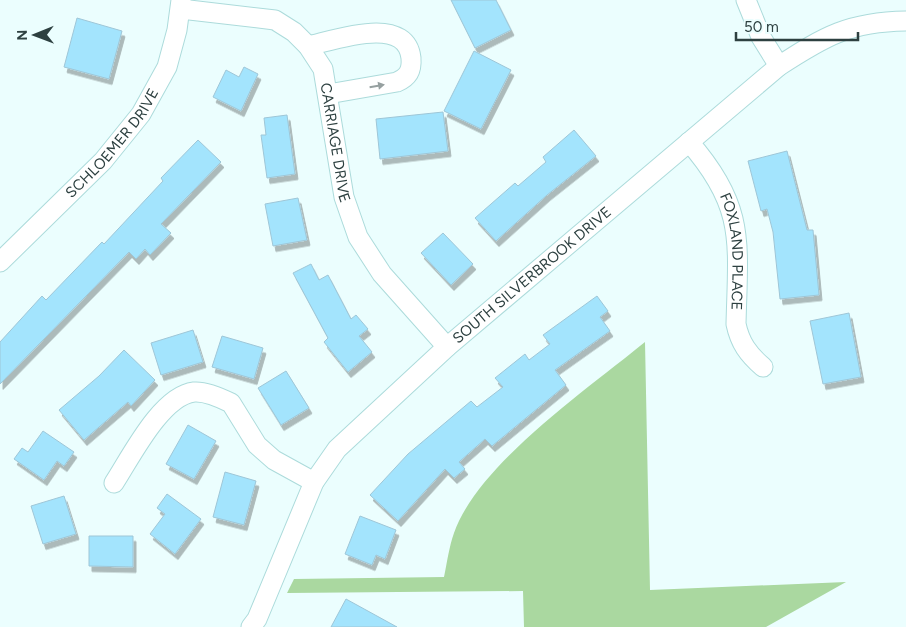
<svg xmlns="http://www.w3.org/2000/svg" width="906" height="627" font-family="Figtree,sans-serif">
<defs>
<filter id="shadow"><feDropShadow dx="3" dy="5.5" stdDeviation="0" flood-color="#0004"/></filter>
</defs>
<rect width="100%" height="100%" fill="#ebfefe"/>
<path fill="#aad8a0" d="M645 342 650 590 846 582 766 627H524L523 591 287 593 294 579 444 577C447 563 449 547 454 533 478 464 589 388 645 342Z"/>
<g fill="#a3e4fd" stroke="#9ec6d7" filter="url(#shadow)">
<path d="M451 0H496L511 30 475 48Z"/>
<path d="M77 18 122 31 109 79 64 67Z"/>
<path d="M474 51 511 70 481 129 444 111Z"/>
<path d="M244 67 258 74 241 111 213 97 226 70 239 77Z"/>
<path d="M443 112 448 151 380 159 376 119Z"/>
<path d="M287 115 295 174 267 178 261 135H266L264 118Z"/>
<path d="M574 130 596 156 547 195 496 241 475 218 515 183 518 186 546 162 543 157Z"/>
<path d="M198 140 221 162 161 224 171 233 150 255 145 249 136 259 129 252 0 384V342L42 296 46 300 102 242 104 244 163 181 161 178Z"/>
<path d="M787 151 807 230H813L819 295 780 299 773 232 767 209 761 211 748 161Z"/>
<path d="M298 198 307 240 273 246 265 204Z"/>
<path d="M443 233 473 264 451 285 421 253Z"/>
<path d="M311 264 319 280 328 275 351 319 356 315 368 329 359 336 372 352 348 372 324 342 328 338 293 273Z"/>
<path d="M597 296 608 311 600 317 610 331 555 370 566 385 492 446 485 439 459 462 465 469 454 478 445 469 398 521 370 495 408 454 471 401 477 407 503 387 495 378 525 354 529 360 550 344 543 335Z"/>
<path d="M849 313 861 377 823 384 810 321Z"/>
<path d="M193 330 203 362 161 375 151 343Z"/>
<path d="M222 336 263 348 254 379 212 367Z"/>
<path d="M124 350 155 380 131 406 128 402 84 440 59 410 99 376Z"/>
<path d="M286 371 309 408 281 425 258 388Z"/>
<path d="M188 425 216 441 194 479 166 464Z"/>
<path d="M43 431 74 452 64 466 57 461 44 480 14 459 22 448 28 452Z"/>
<path d="M225 472 256 481 244 525 213 517Z"/>
<path d="M167 494 201 519 175 554 150 534 165 514 157 508Z"/>
<path d="M64 496 76 534 43 544 31 506Z"/>
<path d="M360 516 396 530 385 559 376 555 372 565 345 554Z"/>
<path d="M89 536H133V567L89 566Z"/>
<path d="M346 599 397 627H331Z"/>
</g>
<g fill="none" stroke-linecap="round" stroke-linejoin="round">
<defs>
<g id="minor">
<path d="M746 0 761 37 779 66"/>
<path id="s1" d="M181 9 275 20 294 32 308 46 323 69 344 197 358 237 382 274 447 347"/>
<path d="M308 46C335 40 406 14 411 58 412 71 408 77 397 82L328 94"/>
<path id="s2" d="M689 142C746 207 738 242 736 324 740 343 748 354 763 367"/>
<path id="s3" d="M0 262 103 161 141 114 167 67 177 30 181 0"/>
<path d="M114 483C131 457 161 396 194 392 206 391 221 398 231 403L257 445 274 460 314 482"/>
<path id="s4" d="M251 627 257 619 314 482 337 449 447 347 779 66C825 36 849 22 906 21"/>
</g>
</defs>
<use href="#minor" stroke="#acdbdb" stroke-width="21"/>
<use href="#minor" stroke="#fff" stroke-width="19"/>
</g>
<defs><path id="oneway-solid" d="M-6-.8H1V-3.2L6.5 0L1 3.2V.8H-6Z" transform="scale(1.25)"/></defs>
<use fill="#96a0a0" href="#oneway-solid" transform="translate(377 86) rotate(-10)"/>
<g text-anchor="middle" stroke-width="4" stroke-linejoin="round" paint-order="stroke">
<g font-size="15" fill="#2d4040" stroke="#ebfefe">
<text dy="5" stroke="none"><textPath href="#s3" startOffset="164">SCHLOEMER DRIVE</textPath></text>
<text dy="5" stroke="none"><textPath href="#s1" startOffset="239">CARRIAGE DRIVE</textPath></text>
<text dy="5" stroke="none"><textPath href="#s2" startOffset="122">FOXLAND PLACE</textPath></text>
<text dy="5" stroke="none"><textPath href="#s4" startOffset="460">SOUTH SILVERBROOK DRIVE</textPath></text>
</g>
</g>
<g transform="translate(35 35) rotate(269)" stroke="#ebfefe" stroke-width="4" paint-order="stroke">
<path d="M0-4L9 19L0 12L-9 19Z" fill="#2d4040"/>
<text y="-8" font-size="14" font-weight="bold" text-anchor="middle" fill="#2d4040">N</text>
</g>
<path d="M736 32v8h122v-8" fill="none" stroke="#2d4040" stroke-width="2.5"/>
<text x="744" y="32" font-size="15" fill="#2d4040" stroke="#ebfefe" stroke-width="4" paint-order="stroke">50 m</text>
</svg>
